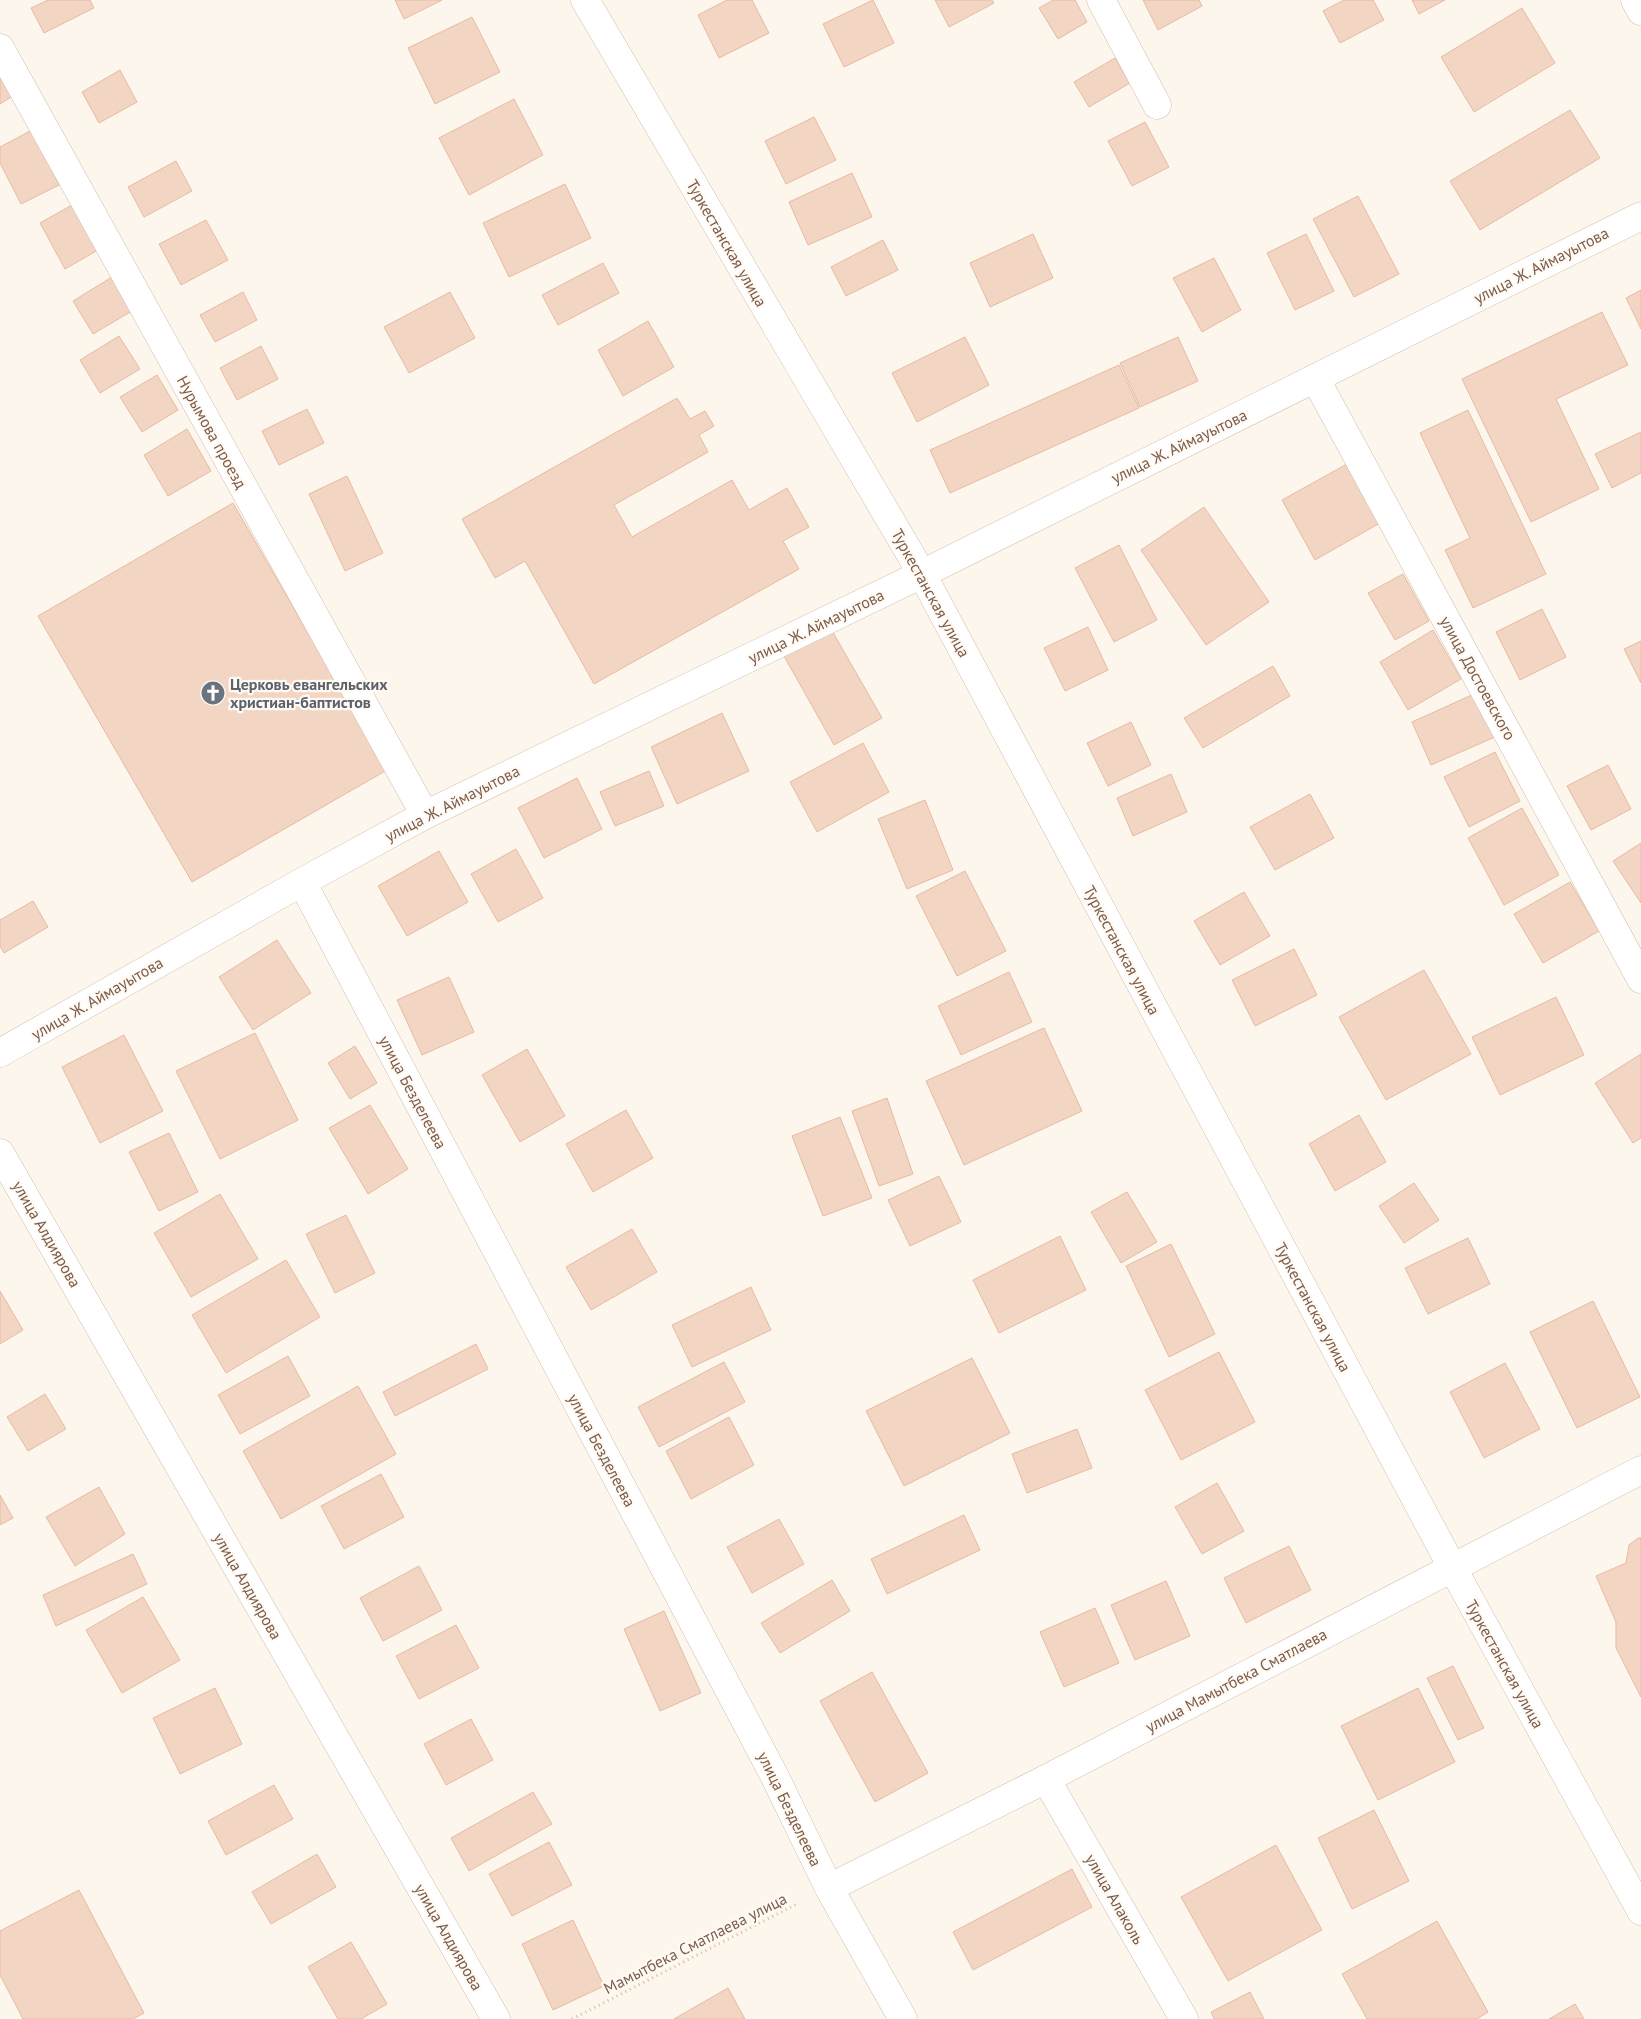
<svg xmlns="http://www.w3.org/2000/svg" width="1641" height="2019" font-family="'PT Sans',sans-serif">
<rect width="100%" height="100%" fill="#fdf6ec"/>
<g fill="#f3d5c3" stroke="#e6bba3">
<path d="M48 0H90L94 8 44 33 31 8Z"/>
<path d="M395 0H442L404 19Z"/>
<path d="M727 0H752L769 33 719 58 698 15Z"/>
<path d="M873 0 894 43 844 67 823 24Z"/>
<path d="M935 0H992L994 3 949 27Z"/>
<path d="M1053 0H1075L1087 22 1058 39 1039 8Z"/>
<path d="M1143 0H1199L1202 6 1158 30Z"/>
<path d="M1344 0H1373L1384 20 1340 43 1323 11Z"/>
<path d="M1412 0H1445L1419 14Z"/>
<path d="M1522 8 1555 63 1474 112 1441 57Z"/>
<path d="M472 17 500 72 435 104 408 48Z"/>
<path d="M1115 58 1130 83 1089 107 1074 82Z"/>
<path d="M0 67 16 94 0 104Z"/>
<path d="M120 70 137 102 99 123 82 92Z"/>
<path d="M514 99 543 155 469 195 439 138Z"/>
<path d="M1570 110 1600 158 1480 230 1450 181Z"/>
<path d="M814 117 836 160 786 184 765 141Z"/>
<path d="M1145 122 1169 167 1132 186 1108 141Z"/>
<path d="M32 130 59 185 21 204 0 163V147Z"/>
<path d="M176 161 192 191 144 217 128 187Z"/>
<path d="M852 173 872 217 808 245 789 202Z"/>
<path d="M565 184 591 238 509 277 483 223Z"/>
<path d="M1358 196 1399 274 1354 297 1313 219Z"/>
<path d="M72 205 98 250 65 269 40 223Z"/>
<path d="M206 220 228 260 181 285 159 244Z"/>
<path d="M1033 234 1053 278 990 307 970 263Z"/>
<path d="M1306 234 1334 291 1295 310 1267 253Z"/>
<path d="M883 240 898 270 846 296 831 267Z"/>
<path d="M1214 258 1241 310 1202 332 1173 278Z"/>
<path d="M603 263 619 293 558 325 542 295Z"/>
<path d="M112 277 132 311 93 334 73 301Z"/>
<path d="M1641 290V329L1626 298Z"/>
<path d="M243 292 257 320 215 342 200 315Z"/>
<path d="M450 292 475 338 409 373 384 327Z"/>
<path d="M1602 312 1628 365 1556 399 1599 489 1531 522 1462 379Z"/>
<path d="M648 321 674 367 623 396 598 350Z"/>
<path d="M119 336 140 369 100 393 80 360Z"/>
<path d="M965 337 989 385 917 422 892 373Z"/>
<path d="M1178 337 1198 381 1140 407 1120 363Z"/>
<path d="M261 346 278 379 237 400 220 368Z"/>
<path d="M1119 365 1139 408 950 493 930 450Z"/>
<path d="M157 375 178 410 142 432 120 397Z"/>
<path d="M677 398 690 419 705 411 714 426 699 435 708 452 614 505 632 537 732 480 749 510 787 488 809 527 783 541 799 569 594 684 525 561 495 578 462 519Z"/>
<path d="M307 409 324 443 279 465 262 431Z"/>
<path d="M1468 410 1546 574 1473 608 1445 550 1470 538 1420 433Z"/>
<path d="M187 429 211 471 168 496 144 455Z"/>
<path d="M1641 432V473L1612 488 1595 454Z"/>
<path d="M1347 464 1380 523 1315 560 1282 500Z"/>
<path d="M347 476 383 553 345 571 309 494Z"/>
<path d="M233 503 387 770 192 882 38 616Z"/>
<path d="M1204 507 1269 602 1206 645 1141 550Z"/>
<path d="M1119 545 1157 620 1114 642 1075 568Z"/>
<path d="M1403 574 1429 621 1395 640 1368 593Z"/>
<path d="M1542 609 1566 657 1520 680 1496 632Z"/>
<path d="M1088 627 1108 670 1065 691 1044 648Z"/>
<path d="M831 629 882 718 834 745 784 656Z"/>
<path d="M1433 630 1461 679 1408 710 1380 662Z"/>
<path d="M1641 641V683L1624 649Z"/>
<path d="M1273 666 1290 696 1203 748 1184 718Z"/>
<path d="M1476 693 1495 737 1431 765 1412 722Z"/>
<path d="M722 713 749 771 677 804 651 747Z"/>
<path d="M1131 722 1151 765 1108 786 1087 743Z"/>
<path d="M863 743 889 792 817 832 790 782Z"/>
<path d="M1495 752 1520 801 1469 827 1444 777Z"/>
<path d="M1608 765 1631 809 1591 830 1567 786Z"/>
<path d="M649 771 664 806 615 826 600 792Z"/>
<path d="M1171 774 1187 812 1133 836 1117 798Z"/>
<path d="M577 778 602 829 544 858 518 808Z"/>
<path d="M1310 794 1334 838 1275 870 1250 827Z"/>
<path d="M925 800 953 870 907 889 878 819Z"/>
<path d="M1522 808 1559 875 1504 905 1468 838Z"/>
<path d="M1641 843V903L1613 861Z"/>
<path d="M516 849 543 898 498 922 471 874Z"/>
<path d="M439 851 468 902 407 936 378 886Z"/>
<path d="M965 871 1006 951 957 976 916 896Z"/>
<path d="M1570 882 1599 931 1543 963 1514 914Z"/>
<path d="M1244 892 1270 936 1220 965 1194 921Z"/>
<path d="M33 901 48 927 4 953 0 946V920Z"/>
<path d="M277 940 311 993 253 1030 219 977Z"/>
<path d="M1294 949 1317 995 1255 1026 1232 980Z"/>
<path d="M1424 970 1471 1054 1386 1100 1339 1017Z"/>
<path d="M1009 972 1032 1022 961 1055 938 1006Z"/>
<path d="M449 977 474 1032 422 1055 397 1000Z"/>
<path d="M1556 997 1584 1055 1500 1095 1472 1037Z"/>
<path d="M1044 1028 1082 1111 964 1165 926 1081Z"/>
<path d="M255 1033 298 1120 220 1159 176 1071Z"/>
<path d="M124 1035 163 1111 100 1143 62 1067Z"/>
<path d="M355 1046 377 1083 350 1099 328 1063Z"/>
<path d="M527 1049 565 1116 520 1142 482 1075Z"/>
<path d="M1641 1054V1138L1633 1143 1595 1083Z"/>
<path d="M887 1098 913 1174 879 1186 852 1111Z"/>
<path d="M370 1105 408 1169 368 1194 329 1128Z"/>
<path d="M626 1110 653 1158 593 1192 566 1144Z"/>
<path d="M1359 1115 1386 1162 1335 1191 1309 1144Z"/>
<path d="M840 1117 872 1198 823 1216 792 1136Z"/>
<path d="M169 1133 198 1192 159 1211 129 1152Z"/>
<path d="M939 1176 961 1222 910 1246 888 1200Z"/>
<path d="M1414 1183 1439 1220 1404 1243 1379 1206Z"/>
<path d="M1127 1192 1157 1242 1121 1263 1091 1212Z"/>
<path d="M220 1194 258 1259 191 1297 154 1233Z"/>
<path d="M346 1215 375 1273 335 1293 306 1234Z"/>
<path d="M632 1229 657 1272 591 1310 566 1267Z"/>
<path d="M1060 1236 1086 1290 999 1333 973 1280Z"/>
<path d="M1468 1238 1490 1284 1428 1314 1405 1268Z"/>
<path d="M1171 1244 1215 1334 1169 1357 1126 1266Z"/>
<path d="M286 1260 320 1317 226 1373 192 1315Z"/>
<path d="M751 1287 771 1330 692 1367 672 1325Z"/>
<path d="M0 1291 23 1330 0 1344Z"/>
<path d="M1593 1301 1640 1397 1577 1428 1530 1332Z"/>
<path d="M476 1344 488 1369 395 1416 383 1392Z"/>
<path d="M1219 1352 1255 1422 1181 1460 1145 1390Z"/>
<path d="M288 1356 310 1396 240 1434 218 1395Z"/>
<path d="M972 1358 1010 1433 904 1486 866 1411Z"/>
<path d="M724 1362 745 1402 659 1447 638 1407Z"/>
<path d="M1505 1363 1540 1429 1484 1458 1450 1392Z"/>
<path d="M358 1386 396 1454 281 1519 243 1451Z"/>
<path d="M45 1394 66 1429 28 1451 7 1417Z"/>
<path d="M729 1417 754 1465 691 1499 666 1451Z"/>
<path d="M1077 1429 1092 1468 1027 1493 1012 1454Z"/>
<path d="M381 1474 404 1517 344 1549 321 1506Z"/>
<path d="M1217 1483 1244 1531 1202 1554 1175 1507Z"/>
<path d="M99 1487 125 1534 75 1566 46 1517Z"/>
<path d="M0 1495 13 1518 0 1525Z"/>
<path d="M964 1515 980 1550 887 1594 871 1559Z"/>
<path d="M779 1519 804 1564 752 1593 727 1547Z"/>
<path d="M1638 1538H1641V1697L1616 1648V1622L1596 1576 1626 1563 1629 1545Z"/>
<path d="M1289 1546 1311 1590 1246 1623 1224 1578Z"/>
<path d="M133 1554 147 1584 56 1626 43 1595Z"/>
<path d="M419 1566 442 1610 383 1641 360 1598Z"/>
<path d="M832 1580 850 1611 780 1653 761 1623Z"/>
<path d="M1166 1581 1190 1636 1135 1660 1111 1605Z"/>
<path d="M143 1597 180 1660 122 1693 86 1630Z"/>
<path d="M1095 1608 1119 1663 1064 1687 1040 1632Z"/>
<path d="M664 1611 701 1693 660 1711 624 1629Z"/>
<path d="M456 1625 479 1668 419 1699 396 1656Z"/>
<path d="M1453 1666 1484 1728 1458 1740 1427 1678Z"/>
<path d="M872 1672 928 1773 875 1802 820 1701Z"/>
<path d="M215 1688 242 1744 180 1774 153 1718Z"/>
<path d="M1418 1688 1455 1762 1378 1800 1341 1726Z"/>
<path d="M471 1719 493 1760 446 1785 424 1744Z"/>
<path d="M274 1785 293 1819 226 1855 208 1821Z"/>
<path d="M533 1792 552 1824 469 1871 451 1838Z"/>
<path d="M1374 1810 1409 1881 1352 1909 1318 1838Z"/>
<path d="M549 1842 572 1885 512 1916 489 1874Z"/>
<path d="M1276 1845 1322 1930 1228 1981 1181 1897Z"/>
<path d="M317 1854 336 1887 271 1924 252 1892Z"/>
<path d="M1072 1869 1092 1907 973 1970 953 1932Z"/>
<path d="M79 1890 144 2013 133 2019H23L0 1975V1931Z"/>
<path d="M573 1920 604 1986 553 2010 522 1944Z"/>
<path d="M1437 1921 1488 2012 1477 2019H1367L1342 1974Z"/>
<path d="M351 1942 387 2004 361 2019H338L308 1967Z"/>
<path d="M728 1988 745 2019H674Z"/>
<path d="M1250 1992 1264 2019H1214L1211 2012Z"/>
<path d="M1575 2004 1584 2019H1549Z"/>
</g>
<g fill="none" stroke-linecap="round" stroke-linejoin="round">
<defs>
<g id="street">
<path d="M1101 0 1157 105"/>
<path d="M1635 0 1641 11"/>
<path d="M0 48 425 815"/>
<path d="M1315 378 1641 979"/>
<path d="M302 882 774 1775 829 1888 903 2019"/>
<path d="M0 1153 496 2019"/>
<path d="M1046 1779 1184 2019"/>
<path d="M829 1888 1046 1779 1641 1470"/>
</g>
<g id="secondary">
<path d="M585 0 922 574 1452 1567 1641 1911"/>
<path d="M0 1053 302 882 425 815 922 574 1641 216"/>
</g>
</defs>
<use href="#street" stroke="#d1beb0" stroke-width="29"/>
<use href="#secondary" stroke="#d6c0b0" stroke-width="29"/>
<path stroke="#d9b8a5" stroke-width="3" stroke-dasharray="1 4" stroke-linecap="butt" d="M572 2019 799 1903"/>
<use href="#street" stroke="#fff" stroke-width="28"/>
<use href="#secondary" stroke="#fff" stroke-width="28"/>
</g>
<defs>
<symbol id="church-disc" viewBox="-11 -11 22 22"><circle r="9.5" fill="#6b7280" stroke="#fffaf3"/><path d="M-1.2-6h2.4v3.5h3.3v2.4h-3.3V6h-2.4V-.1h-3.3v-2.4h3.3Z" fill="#fff"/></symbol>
</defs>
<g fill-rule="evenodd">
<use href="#church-disc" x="199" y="679" width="28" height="28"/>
</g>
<g text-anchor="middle" stroke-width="4.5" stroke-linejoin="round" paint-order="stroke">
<g font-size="16" fill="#7a5c4d" stroke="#fffaf3">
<text transform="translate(727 243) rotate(60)" y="6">Туркестанская улица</text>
<text transform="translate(1541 265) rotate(-27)" y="6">улица Ж. Аймауытова</text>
<text transform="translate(212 432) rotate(61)" y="6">Нурымова проезд</text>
<text transform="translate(1179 446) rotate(-26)" y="6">улица Ж. Аймауытова</text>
<text transform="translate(931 593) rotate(61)" y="6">Туркестанская улица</text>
<text transform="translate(816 626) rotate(-26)" y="6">улица Ж. Аймауытова</text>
<text transform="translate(1478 678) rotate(61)" y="6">улица Достоевского</text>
<text transform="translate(452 803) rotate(-27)" y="6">улица Ж. Аймауытова</text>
<text transform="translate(1122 950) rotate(62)" y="6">Туркестанская улица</text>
<text transform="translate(97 998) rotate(-30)" y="6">улица Ж. Аймауытова</text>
<text transform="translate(413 1092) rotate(62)" y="6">улица Безделеева</text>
<text transform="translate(47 1234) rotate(60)" y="6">улица Алдиярова</text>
<text transform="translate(1313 1307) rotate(62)" y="6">Туркестанская улица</text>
<text transform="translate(602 1450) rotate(62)" y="6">улица Безделеева</text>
<text transform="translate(248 1586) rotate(60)" y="6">улица Алдиярова</text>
<text transform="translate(1505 1664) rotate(61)" y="6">Туркестанская улица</text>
<text transform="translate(1236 1680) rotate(-28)" y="6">улица Мамытбека Сматлаева</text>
<text transform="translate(790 1809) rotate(64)" y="6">улица Безделеева</text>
<text transform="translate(1115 1899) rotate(60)" y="6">улица Алаколь</text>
<text transform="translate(449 1937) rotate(60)" y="6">улица Алдиярова</text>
<text transform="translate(695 1943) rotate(-27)" y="6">Мамытбека Сматлаева улица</text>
</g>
<g font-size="16" font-weight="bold" fill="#5b616d" stroke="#fffaf3" text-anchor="start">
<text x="230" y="690">Церковь евангельских<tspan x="230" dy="18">христиан-баптистов</tspan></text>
</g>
</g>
</svg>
